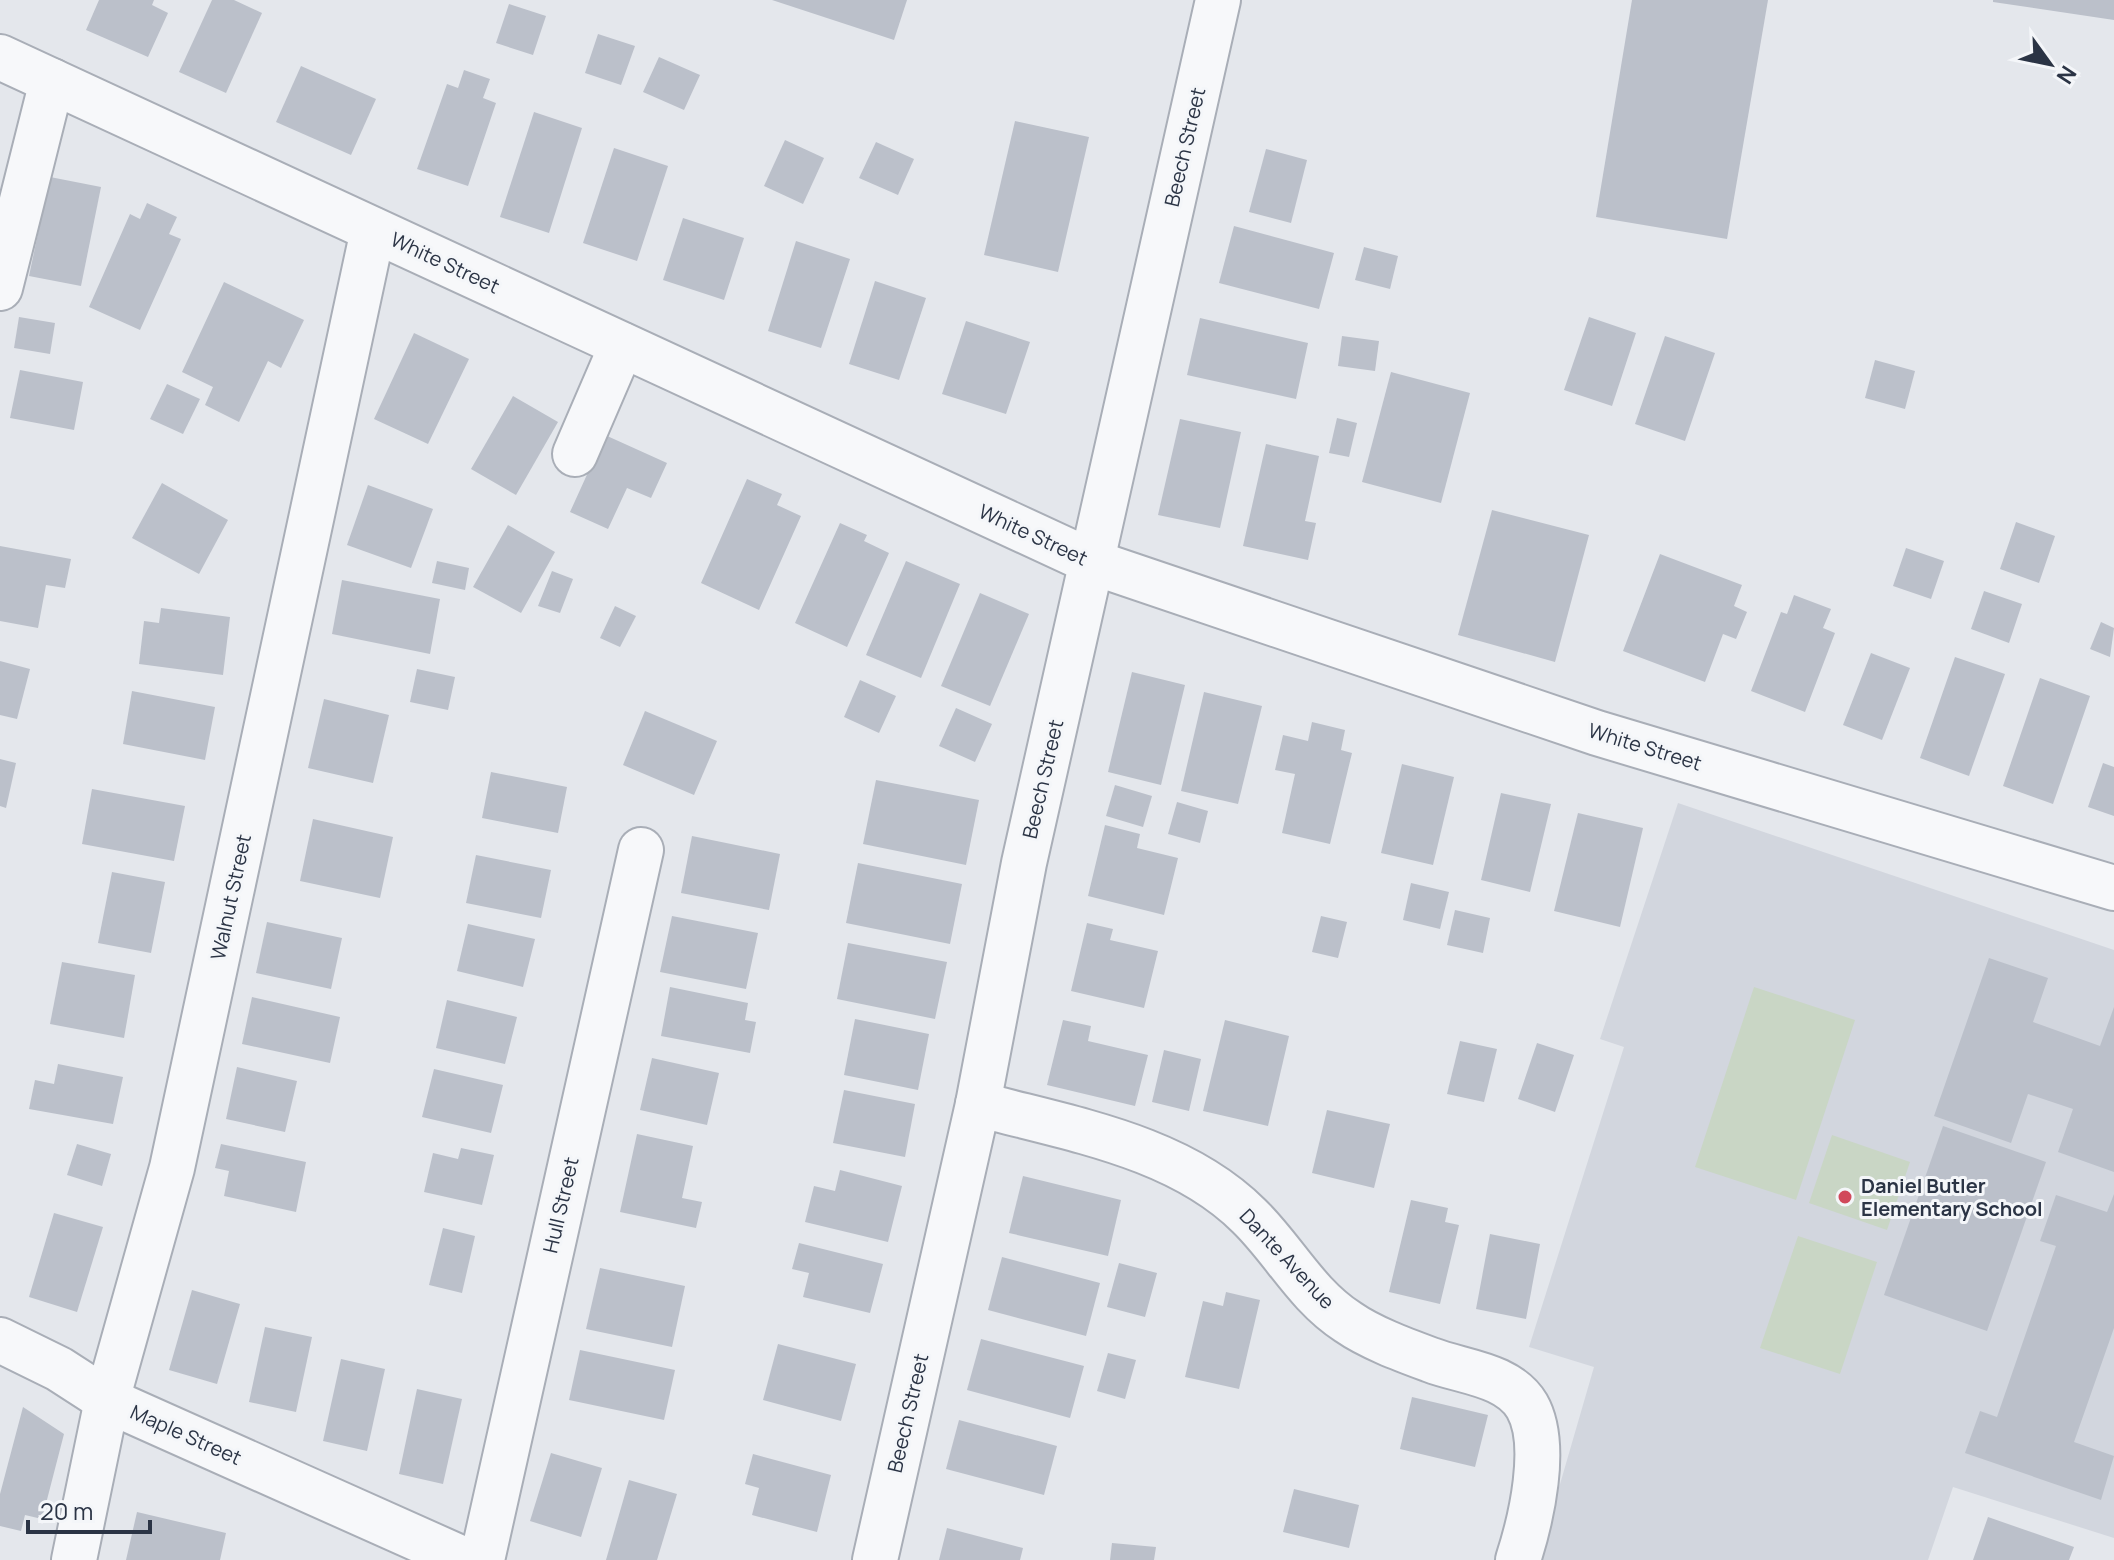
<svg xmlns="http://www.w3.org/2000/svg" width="2114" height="1560" font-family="Manrope,sans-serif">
<rect width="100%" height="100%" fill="#e4e7ec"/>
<path fill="#d2d6de" d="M1678 803 2114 950V1538L1953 1487 1928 1560H1538L1594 1367 1529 1347 1624 1047 1600 1039Z"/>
<g fill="#c9d6c5">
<path d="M1754 987 1855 1020 1796 1200 1695 1167Z"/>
<path d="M1832 1135 1910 1162 1887 1230 1809 1203Z"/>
<path d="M1798 1236 1877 1262 1840 1374 1760 1348Z"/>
</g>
<g fill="#bbc0ca">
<path d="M99 0H154L152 5 168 13 148 57 86 30Z"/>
<path d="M212 0H234L262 13 226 93 179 72Z"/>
<path d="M772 0H907L894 40Z"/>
<path d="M1632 0H1768L1727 239 1596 217Z"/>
<path d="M1993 0H2114V20L1993 2Z"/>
<path d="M509 4 546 16 533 55 496 43Z"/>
<path d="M598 34 635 46 621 85 585 73Z"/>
<path d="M659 57 700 75 684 110 643 92Z"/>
<path d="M301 66 376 99 351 155 276 122Z"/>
<path d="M464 70 490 79 483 98 496 103 468 186 417 169 447 84 458 88Z"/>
<path d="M534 112 582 128 549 233 500 217Z"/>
<path d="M1015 121 1089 137 1058 272 984 255Z"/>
<path d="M785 140 824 158 803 204 764 186Z"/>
<path d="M876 142 914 159 898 195 859 178Z"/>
<path d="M614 148 668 166 637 261 583 243Z"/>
<path d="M1266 149 1307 160 1291 223 1249 212Z"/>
<path d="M50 177 101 187 81 286 29 276Z"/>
<path d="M147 203 177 217 169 234 181 239 140 330 89 307 130 214 140 219Z"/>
<path d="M683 218 744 238 724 300 663 280Z"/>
<path d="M1234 226 1334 253 1319 309 1219 283Z"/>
<path d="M796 241 850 259 821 348 768 331Z"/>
<path d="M1364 247 1398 256 1390 289 1355 280Z"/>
<path d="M875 281 926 298 899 380 849 364Z"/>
<path d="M224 282 304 320 281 368 268 361 239 422 205 405 213 387 182 372Z"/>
<path d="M19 317 55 323 50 354 14 348Z"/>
<path d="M1589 317 1636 333 1612 406 1564 390Z"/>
<path d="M1200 318 1308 343 1296 399 1187 375Z"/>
<path d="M966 321 1030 342 1006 414 942 394Z"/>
<path d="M414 333 469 359 428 444 374 419Z"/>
<path d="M1342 336 1379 341 1375 371 1338 366Z"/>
<path d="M1665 336 1715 353 1685 441 1635 424Z"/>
<path d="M1875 360 1915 371 1905 409 1865 398Z"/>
<path d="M20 370 83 382 74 430 10 418Z"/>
<path d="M1391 372 1470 393 1441 503 1362 482Z"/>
<path d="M167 384 200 399 183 434 150 419Z"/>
<path d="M513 396 558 422 516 495 471 469Z"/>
<path d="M1337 418 1357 423 1349 457 1329 453Z"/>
<path d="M1180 419 1241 432 1220 528 1158 515Z"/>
<path d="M605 435 667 463 651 498 627 488 608 529 570 512Z"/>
<path d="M1266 444 1319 456 1305 521 1316 523 1308 560 1243 546Z"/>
<path d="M747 479 782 494 777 505 801 516 759 610 701 583Z"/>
<path d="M162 483 228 520 199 574 132 538Z"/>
<path d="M368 485 433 509 411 568 347 545Z"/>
<path d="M1492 510 1589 535 1555 662 1458 635Z"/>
<path d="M2016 522 2055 536 2039 583 2000 569Z"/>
<path d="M840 523 867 535 864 541 889 553 847 647 795 623Z"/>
<path d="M508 525 555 552 521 613 473 587Z"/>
<path d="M0 546 71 559 65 588 46 585 38 628 0 621Z"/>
<path d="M1906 548 1944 561 1931 599 1893 586Z"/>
<path d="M1660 554 1742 585 1734 606 1747 612 1736 639 1723 634 1705 682 1623 651Z"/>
<path d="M437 561 469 568 465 590 432 583Z"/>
<path d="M906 561 960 584 921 678 866 655Z"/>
<path d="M552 571 573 579 560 613 538 606Z"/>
<path d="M342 580 440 599 430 654 332 634Z"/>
<path d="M1984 591 2022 604 2009 643 1971 629Z"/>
<path d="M980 593 1029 614 990 706 941 686Z"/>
<path d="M1794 595 1831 609 1823 628 1835 633 1805 712 1751 691 1781 612 1787 614Z"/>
<path d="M615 606 636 616 620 647 600 638Z"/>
<path d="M161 608 230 617 223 675 139 664 144 621 159 623Z"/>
<path d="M2101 622 2114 628 2110 657 2090 649Z"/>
<path d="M1871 653 1910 668 1882 740 1843 725Z"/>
<path d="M1955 657 2005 674 1969 776 1920 758Z"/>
<path d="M0 661 30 669 17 719 0 715Z"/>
<path d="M417 669 455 677 448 710 410 702Z"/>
<path d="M1132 672 1185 685 1161 785 1108 772Z"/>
<path d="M2040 678 2090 696 2053 804 2003 786Z"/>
<path d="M860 680 896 696 879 733 844 717Z"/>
<path d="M132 691 215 707 205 760 123 744Z"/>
<path d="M1204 692 1262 706 1238 804 1181 791Z"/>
<path d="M324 699 389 715 373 783 308 768Z"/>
<path d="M956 708 992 724 975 762 939 746Z"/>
<path d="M645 711 717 741 694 795 623 765Z"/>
<path d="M1312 722 1345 730 1341 750 1352 753 1330 844 1282 833 1295 774 1275 770 1283 735 1308 741Z"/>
<path d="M0 759 16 763 6 808 0 806Z"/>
<path d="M2103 763 2114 767V816L2088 807Z"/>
<path d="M1402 764 1454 777 1433 865 1381 853Z"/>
<path d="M491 772 567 787 558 833 482 818Z"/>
<path d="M876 780 979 800 966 865 863 844Z"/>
<path d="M1115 785 1152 796 1143 827 1106 816Z"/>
<path d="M92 789 185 806 174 861 82 844Z"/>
<path d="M1501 793 1551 804 1530 892 1481 880Z"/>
<path d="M1177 802 1208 811 1200 843 1168 834Z"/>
<path d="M1578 813 1643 828 1620 927 1554 911Z"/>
<path d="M313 819 393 837 380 898 300 881Z"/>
<path d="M1105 825 1140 834 1137 848 1178 858 1164 915 1088 896Z"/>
<path d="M692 836 780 854 769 910 681 893Z"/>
<path d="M476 855 551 870 541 918 466 903Z"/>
<path d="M858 863 962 884 950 944 846 923Z"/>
<path d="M112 872 165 882 151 953 98 943Z"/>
<path d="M1411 883 1449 892 1440 929 1403 920Z"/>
<path d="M1455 910 1490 918 1483 953 1447 945Z"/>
<path d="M672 916 758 933 746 989 660 972Z"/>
<path d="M1321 916 1347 922 1338 958 1312 952Z"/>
<path d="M267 922 342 938 331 989 256 973Z"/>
<path d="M1087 923 1113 929 1110 940 1158 951 1144 1008 1071 991Z"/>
<path d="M468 924 535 939 523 987 457 971Z"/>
<path d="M848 943 947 962 935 1019 837 999Z"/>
<path d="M1989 958 2048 978 2033 1022 2100 1046 2114 1007V1172L2058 1152 2073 1109 2028 1094 2011 1143 1934 1116Z"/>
<path d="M62 962 135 975 124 1038 50 1024Z"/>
<path d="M670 987 748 1003 745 1020 756 1022 750 1053 661 1036Z"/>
<path d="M252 997 340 1017 330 1063 242 1044Z"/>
<path d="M447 1000 517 1017 505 1064 436 1048Z"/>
<path d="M855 1019 929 1034 918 1090 844 1075Z"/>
<path d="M1063 1020 1091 1026 1088 1041 1148 1055 1135 1106 1047 1085Z"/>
<path d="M1225 1020 1289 1036 1268 1126 1203 1111Z"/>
<path d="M1460 1041 1497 1049 1484 1102 1447 1094Z"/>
<path d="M1537 1043 1574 1055 1555 1112 1518 1099Z"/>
<path d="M1164 1050 1201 1059 1189 1111 1152 1102Z"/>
<path d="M652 1058 719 1073 707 1125 640 1110Z"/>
<path d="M58 1064 123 1077 113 1124 29 1109 35 1080 54 1084Z"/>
<path d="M237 1067 297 1081 285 1132 226 1119Z"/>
<path d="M434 1069 503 1085 491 1133 422 1117Z"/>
<path d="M844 1090 915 1104 905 1157 833 1143Z"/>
<path d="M1327 1110 1390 1124 1374 1188 1312 1173Z"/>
<path d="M1943 1126 2046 1162 1987 1331 1884 1295Z"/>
<path d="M637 1134 693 1146 682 1198 702 1202 696 1228 620 1212Z"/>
<path d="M77 1144 111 1154 102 1186 67 1175Z"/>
<path d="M221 1144 306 1162 296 1212 224 1196 229 1171 215 1168Z"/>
<path d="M461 1148 494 1155 482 1205 424 1192 433 1153 458 1159Z"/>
<path d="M840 1170 902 1186 888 1242 805 1222 814 1186 835 1191Z"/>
<path d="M1023 1176 1121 1200 1108 1256 1009 1233Z"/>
<path d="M2114 1194V1328L2074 1442 2114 1456 2101 1500 1965 1453 1980 1411 1997 1417 2056 1246 2040 1241 2056 1195 2107 1212Z"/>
<path d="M1411 1200 1448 1208 1445 1222 1459 1225 1440 1304 1389 1292Z"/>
<path d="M54 1213 103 1227 77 1312 29 1297Z"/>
<path d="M443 1228 475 1236 462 1293 429 1285Z"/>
<path d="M1490 1234 1540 1244 1526 1319 1476 1309Z"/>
<path d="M799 1243 883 1264 870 1313 803 1297 809 1273 792 1269Z"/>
<path d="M1002 1257 1100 1283 1086 1336 988 1310Z"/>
<path d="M1119 1263 1157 1273 1145 1317 1107 1307Z"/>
<path d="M600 1268 685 1286 672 1347 586 1329Z"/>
<path d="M192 1290 240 1304 217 1384 169 1370Z"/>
<path d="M1226 1292 1260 1300 1239 1389 1185 1377 1203 1301 1223 1306Z"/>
<path d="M265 1327 312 1337 296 1412 249 1402Z"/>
<path d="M981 1339 1084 1366 1070 1418 967 1390Z"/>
<path d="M778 1344 856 1364 841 1421 763 1400Z"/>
<path d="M580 1350 675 1370 664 1420 569 1400Z"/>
<path d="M1108 1353 1136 1360 1125 1399 1097 1391Z"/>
<path d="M341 1359 385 1369 367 1451 323 1441Z"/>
<path d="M417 1389 462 1399 443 1484 399 1474Z"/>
<path d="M1412 1397 1488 1415 1475 1467 1400 1449Z"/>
<path d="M23 1407 64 1434 42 1519 25 1515 21 1531 0 1526V1494Z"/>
<path d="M959 1420 1057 1446 1044 1495 946 1469Z"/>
<path d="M551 1453 602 1468 581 1537 530 1521Z"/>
<path d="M753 1454 831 1475 817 1532 752 1515 759 1488 745 1484Z"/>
<path d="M629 1480 677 1494 657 1560H606Z"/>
<path d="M1294 1489 1359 1505 1349 1548 1283 1532Z"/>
<path d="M137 1512 226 1533 220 1560H126Z"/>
<path d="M1988 1517 2074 1547 2069 1560H1973Z"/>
<path d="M947 1528 1023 1548 1020 1560H939Z"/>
<path d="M1112 1543 1156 1547 1154 1560H1110Z"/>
</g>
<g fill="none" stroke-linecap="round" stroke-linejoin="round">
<defs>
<g id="minor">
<path d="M0 57 1092 562 1597 733 2114 888"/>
<path d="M0 288 52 81"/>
<path d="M575 454 622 345"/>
<path d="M978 1104C1070 1129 1179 1146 1249 1216 1284 1250 1306 1295 1348 1322 1371 1338 1404 1350 1431 1360 1462 1372 1508 1374 1527 1406 1549 1444 1531 1520 1518 1560"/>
<path d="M0 1340 59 1369 107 1400 465 1560"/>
<path d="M74 1560 107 1400 172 1168 373 230"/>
<path d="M482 1560 641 850"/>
<path d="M875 1560 978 1104 1024 863 1218 0"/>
</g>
</defs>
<use href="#minor" stroke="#a9aeb7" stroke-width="48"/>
<use href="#minor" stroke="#f7f8fa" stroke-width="44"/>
</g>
<circle fill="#d1495b" stroke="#f4f6f9" stroke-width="3" cx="1845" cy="1197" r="8"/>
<g text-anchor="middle" stroke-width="6" stroke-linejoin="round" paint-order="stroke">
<g font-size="20" fill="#2b3445" stroke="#f4f6f9">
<text transform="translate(1185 147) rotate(-77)" y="7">Beech Street</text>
<text transform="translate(445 263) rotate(25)" y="7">White Street</text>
<text transform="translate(1033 535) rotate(25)" y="7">White Street</text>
<text transform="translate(1645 747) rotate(17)" y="7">White Street</text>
<text transform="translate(1043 779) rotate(-77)" y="7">Beech Street</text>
<text transform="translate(231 897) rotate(-78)" y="7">Walnut Street</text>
<text transform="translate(561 1205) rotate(-77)" y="7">Hull Street</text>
<text transform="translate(1287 1259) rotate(47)" y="7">Dante Avenue</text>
<text transform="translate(908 1413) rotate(-77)" y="7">Beech Street</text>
<text transform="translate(186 1435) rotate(24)" y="7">Maple Street</text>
</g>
<g font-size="20" font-weight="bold" fill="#2b3445" stroke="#f4f6f9" text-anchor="start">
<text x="1861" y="1193">Daniel Butler<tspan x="1861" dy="23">Elementary School</tspan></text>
</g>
</g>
<g transform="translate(2050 64) rotate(123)" stroke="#f4f6f9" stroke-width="6" paint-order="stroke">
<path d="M0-6L14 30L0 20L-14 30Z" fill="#2b3445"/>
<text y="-12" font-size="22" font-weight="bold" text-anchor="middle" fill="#2b3445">N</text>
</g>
<path d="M28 1520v12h122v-12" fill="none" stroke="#2b3445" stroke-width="4"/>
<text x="40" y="1520" font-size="24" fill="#2b3445" stroke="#f4f6f9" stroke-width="6" paint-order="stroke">20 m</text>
</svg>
